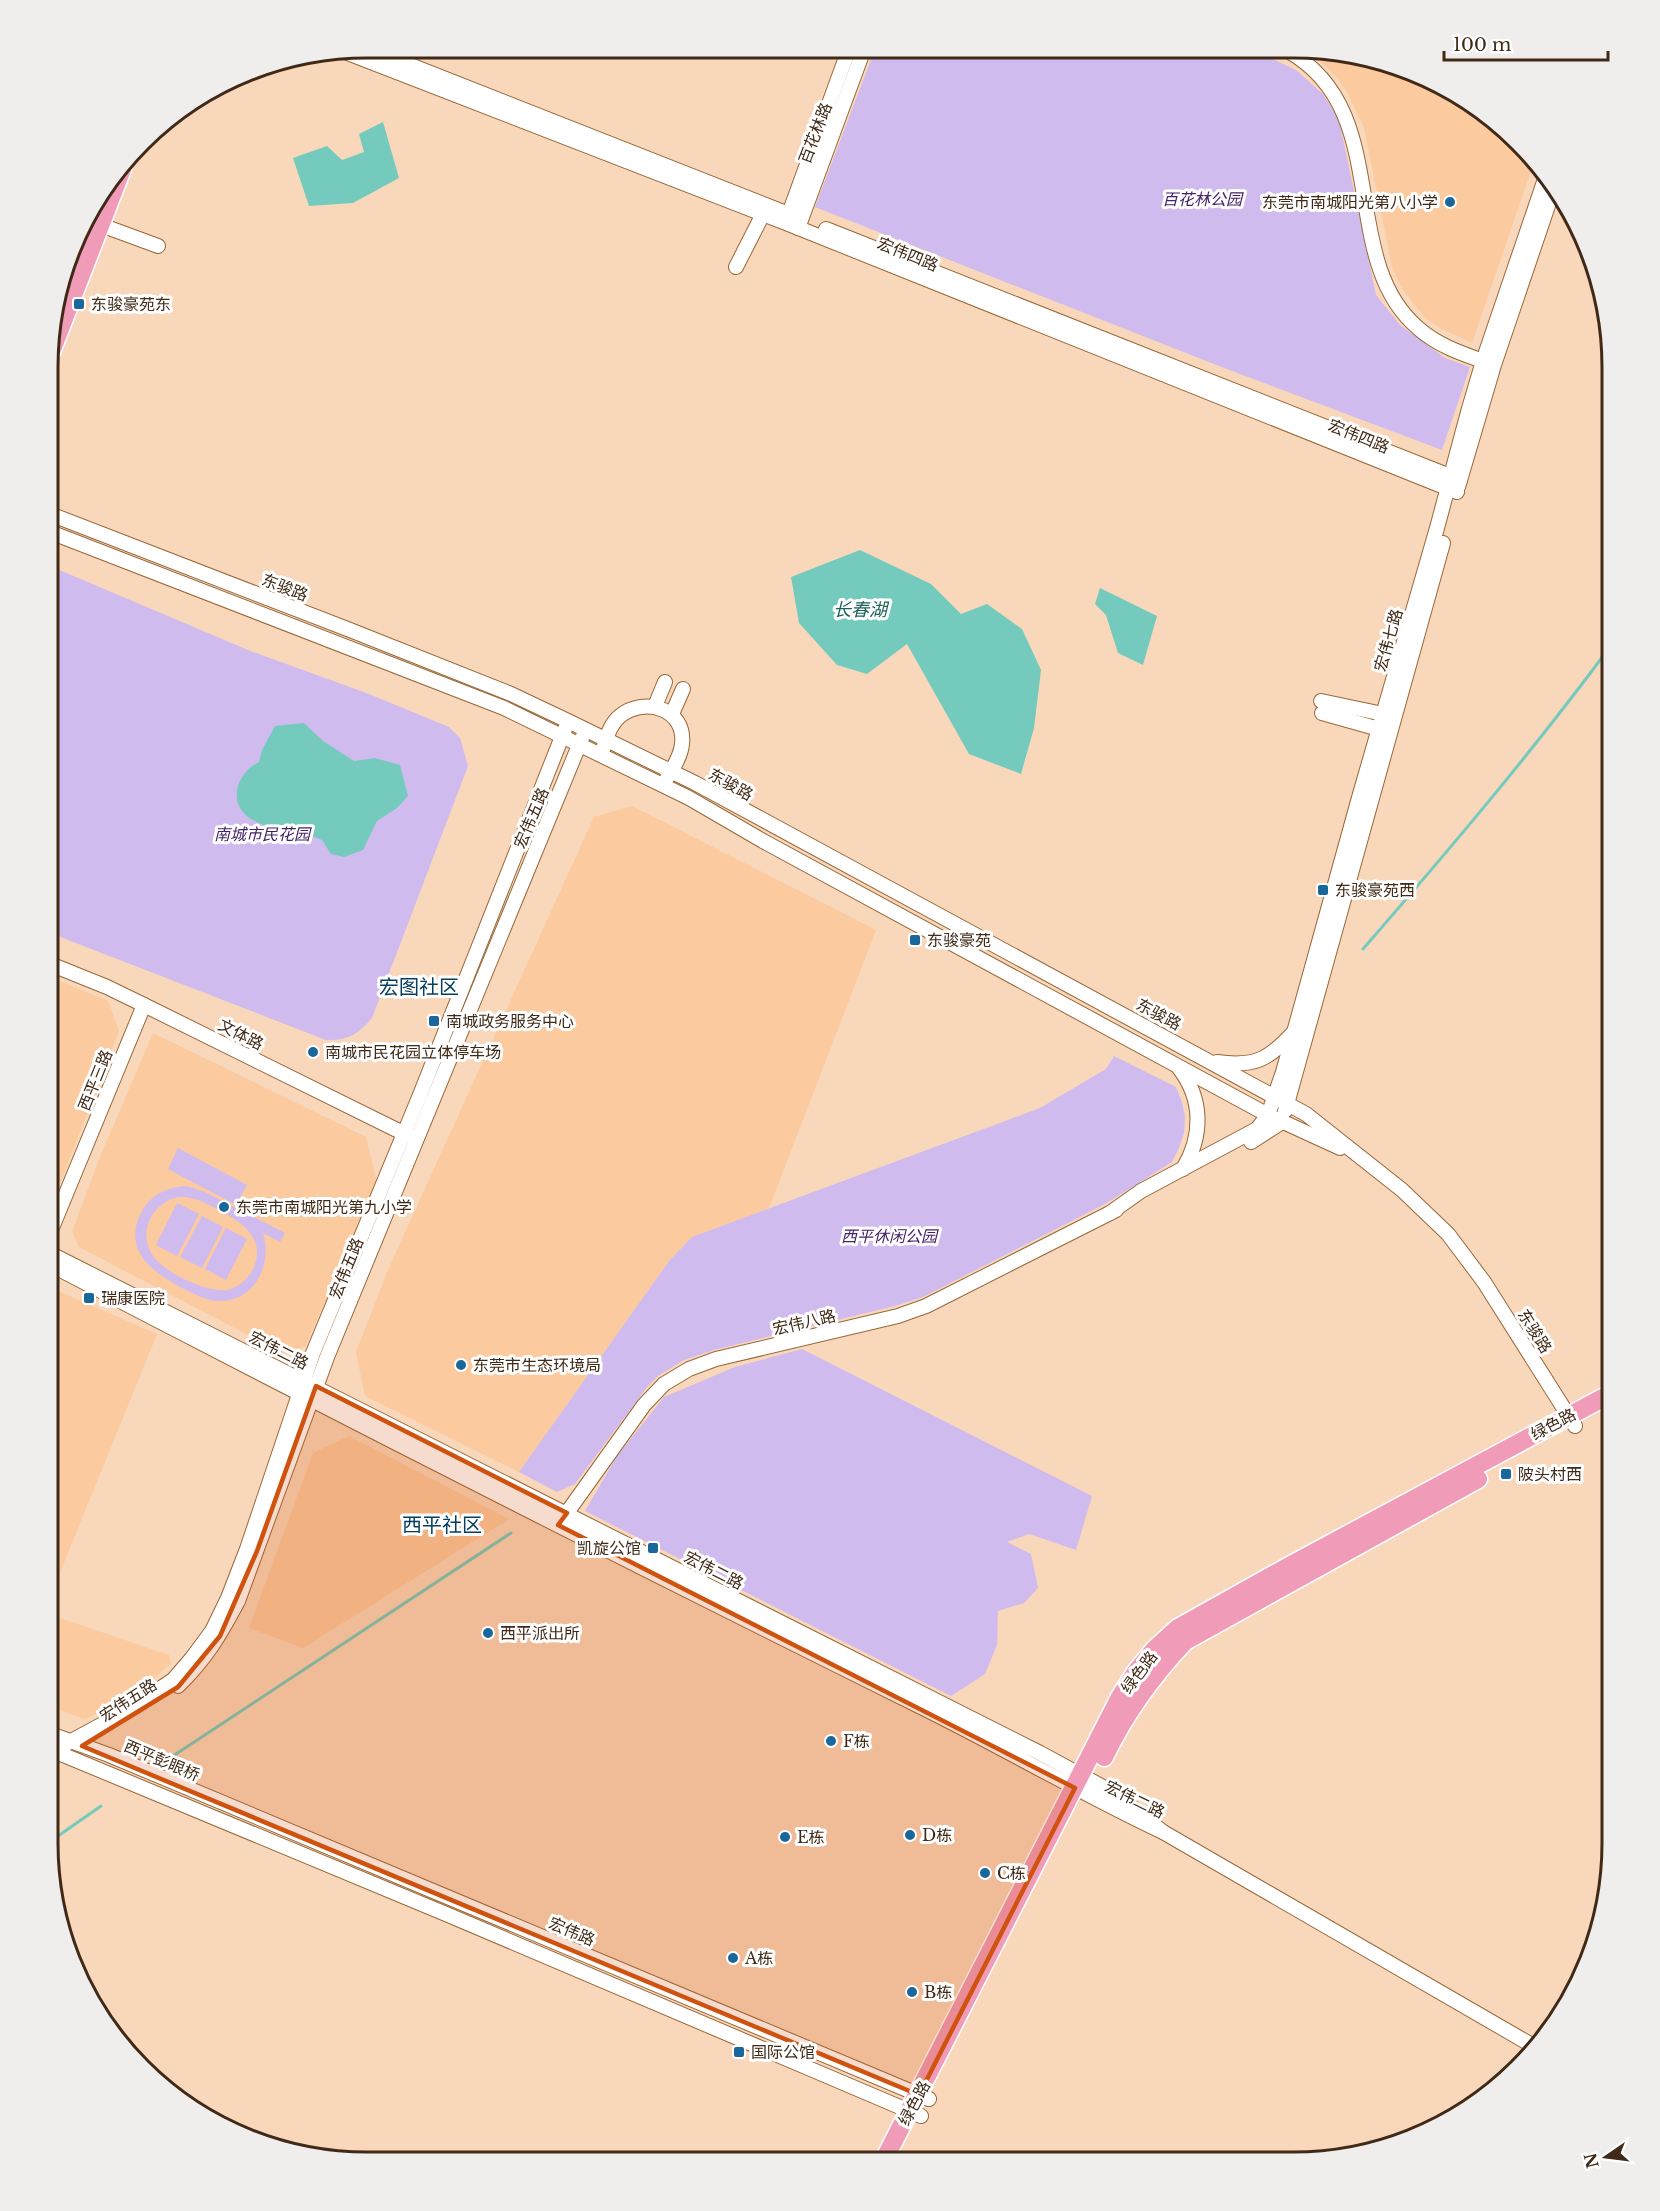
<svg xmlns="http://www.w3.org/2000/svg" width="1660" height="2211" font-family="'Libre Baskerville','Noto Sans SC',serif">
<rect width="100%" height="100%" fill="#f8d7ba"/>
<g fill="#fbca9e">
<path d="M1311 51H1335L1415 72 1470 102 1535 159 1472 343 1440 328 1426 318 1412 302 1400 285 1392 266 1364 128 1348 94 1338 79Z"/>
<path d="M632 806 876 930 769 1208 692 1237 669 1261 519 1472 365 1396 356 1352 388 1270 594 817Z"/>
<path d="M50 977 108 1001 119 1031 49 1212Z"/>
<path d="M153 1033 366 1137 377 1183 305 1347 283 1353 79 1247 72 1232 100 1157Z"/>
<path d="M49 1287 157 1334 52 1592 48 1591Z"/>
<path d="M349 1436 509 1519 303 1648 249 1628 313 1453Z"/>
<path d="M48 1614 169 1655 171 1663 135 1696 85 1719 48 1706Z"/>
</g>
<g fill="#d0bbef" fill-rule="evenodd">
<path d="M875 49 1256 51 1296 70 1323 94 1339 120 1376 295 1400 325 1445 358 1470 367 1442 450 1219 366 815 207Z"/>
<path d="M50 566 248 650 369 694 449 727 460 738 468 766 372 1018C359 1034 347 1041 326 1040L50 933Z"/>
<path d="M1114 1056 1176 1087 1182 1102 1185 1117 1184 1133 1179 1148 1172 1162 1105 1204 923 1297 895 1306 714 1350 684 1360 658 1376 647 1387 575 1484 557 1492 519 1472 669 1261 692 1237 1040 1108 1106 1069Z"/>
<path d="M178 1148 247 1185 236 1205 168 1169Z"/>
<path d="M187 1186 205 1192 285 1233 280 1242 263 1233C273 1265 254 1303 217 1301 204 1300 193 1293 182 1288 153 1272 122 1251 141 1213 150 1195 167 1187 187 1186ZM178 1197C193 1196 204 1202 217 1209 240 1221 266 1237 254 1267 250 1277 241 1285 231 1289 212 1296 165 1273 154 1257 136 1233 152 1203 178 1197Z"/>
<path d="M177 1203 199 1214 177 1256 156 1245Z"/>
<path d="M202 1216 223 1227 202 1268 180 1257Z"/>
<path d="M226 1228 247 1239 226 1280 205 1269Z"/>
<path d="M802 1349 1092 1496 1076 1550 1029 1534 1007 1542 1031 1554 1038 1588 1024 1603 998 1611 997 1645 985 1674 951 1696 585 1511 617 1456 664 1397 735 1367Z"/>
</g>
<g fill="#74cbbd">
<path d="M383 122 399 178 353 203 309 206 293 158 327 146 342 160 364 152 359 134Z"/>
<path d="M860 550 931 584 961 614 987 604 1022 629 1041 670 1034 728 1021 774 969 754 907 644 867 674 837 665 799 623 791 577Z"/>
<path d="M1100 588 1157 616 1143 665 1118 653 1106 615 1095 604Z"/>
<path d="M304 723 323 741 354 761 375 758 400 765 408 796 397 808 377 821 363 850 344 857 331 854 322 840 307 834 288 844 272 824 266 826C260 823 253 821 248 817 227 801 238 772 259 762L262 750 275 726Z"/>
</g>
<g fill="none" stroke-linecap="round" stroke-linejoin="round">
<g stroke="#74cbbd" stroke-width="3">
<path d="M1363 949C1449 850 1534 750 1612 644"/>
<path d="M173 1756 511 1533"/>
<path d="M48 1843 101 1806"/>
</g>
<defs>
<g id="minor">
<path d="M367 48 786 213"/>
<path d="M1288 51C1395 111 1336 258 1418 328 1437 345 1460 353 1483 361"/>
<path d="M345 52 786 223 1457 492"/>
<path d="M786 222 849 49"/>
<path d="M101 225 158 246"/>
<path d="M798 228 864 49"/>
<path d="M826 229 1460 480"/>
<path d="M736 267 763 214"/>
<path d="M1458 487 1494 365 1554 188"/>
<path d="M50 514 350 630 511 694 568 721 695 783 1306 1114 1402 1190 1448 1234 1484 1282 1575 1426"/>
<path d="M50 532 504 708 689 798 763 841 1268 1115 1340 1148"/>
<path d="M1321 701 1383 714"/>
<path d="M655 706 665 682"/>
<path d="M1322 713 1379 729"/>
<path d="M672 714 683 689"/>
<path d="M603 749C607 737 610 724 620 716 645 696 686 709 682 744 681 756 673 768 667 778"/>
<path d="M50 964 107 987 144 1005 411 1137"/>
<path d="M1217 1062C1254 1067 1268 1060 1292 1034"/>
<path d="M1179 1068C1203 1099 1203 1136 1183 1169"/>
<path d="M1285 1111 1443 543"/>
<path d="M1251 1142 1282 1122"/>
<path d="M1110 1213 1141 1191 1257 1129 1268 1115 1283 1072 1360 794 1437 528 1468 412 1483 361 1546 176"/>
<path d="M49 1235 144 1005"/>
<path d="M49 1264C339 1415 630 1563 923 1708 1004 1748 1082 1794 1163 1832L1114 1793 1040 1753 49 1253"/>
<path d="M561 1521 644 1405 664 1384 689 1369 716 1359 898 1316 926 1306 1116 1210"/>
<path d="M178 1686C206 1659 220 1635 238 1601L327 1357 582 738"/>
<path d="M48 1733 109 1755 929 2099"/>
<path d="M49 1749 446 1914 921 2116"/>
<path d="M53 1751 123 1713 173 1680 192 1658 212 1631 228 1598 247 1549 313 1353 420 1095 565 729"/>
<path d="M1163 1832 1535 2047"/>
</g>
<g id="major">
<path d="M51 352 122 169"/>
<path d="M1104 1757C1125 1713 1152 1676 1185 1641L1478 1479"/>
<path d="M883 2162 1120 1697 1136 1672 1154 1650 1178 1628 1291 1565 1612 1393"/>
</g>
</defs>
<use href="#minor" stroke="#986737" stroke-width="16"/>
<use href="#major" stroke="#fff" stroke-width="21"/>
<use href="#minor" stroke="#fff" stroke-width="14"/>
<use href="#major" stroke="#f09bb8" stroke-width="18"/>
</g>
<path fill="#cf520e" fill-opacity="0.2" stroke="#cf520e" stroke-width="4.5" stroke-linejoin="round" d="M316 1386 567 1513 558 1525 1075 1788 919 2095 82 1746 178 1687 220 1636 257 1551Z"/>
<g fill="#1a689b" stroke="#fff" stroke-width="2">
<circle cx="1450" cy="202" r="6"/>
<rect x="73" y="298" width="12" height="12" rx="3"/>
<rect x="1317" y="884" width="12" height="12" rx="3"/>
<rect x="909" y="934" width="12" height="12" rx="3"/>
<rect x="428" y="1015" width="12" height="12" rx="3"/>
<circle cx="313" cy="1052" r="6"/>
<circle cx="224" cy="1207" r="6"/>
<rect x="83" y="1292" width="12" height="12" rx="3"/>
<circle cx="461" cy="1365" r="6"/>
<rect x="1500" y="1468" width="12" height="12" rx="3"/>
<rect x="647" y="1542" width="12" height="12" rx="3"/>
<circle cx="488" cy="1633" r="6"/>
<circle cx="831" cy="1741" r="6"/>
<circle cx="910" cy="1835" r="6"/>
<circle cx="785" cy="1837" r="6"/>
<circle cx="985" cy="1873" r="6"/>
<circle cx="733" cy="1958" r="6"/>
<circle cx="912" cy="1992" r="6"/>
<rect x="733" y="2046" width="12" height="12" rx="3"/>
</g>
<g text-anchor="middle" stroke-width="6" stroke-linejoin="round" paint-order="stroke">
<g font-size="16" fill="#402a17" stroke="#fff">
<text transform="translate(815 133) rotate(-69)" y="6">百花林路</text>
<text transform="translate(908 254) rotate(22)" y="6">宏伟四路</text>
<text transform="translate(1359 436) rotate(22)" y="6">宏伟四路</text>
<text transform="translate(285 587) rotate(21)" y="6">东骏路</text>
<text transform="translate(1388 640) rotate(-74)" y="6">宏伟七路</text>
<text transform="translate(731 784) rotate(29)" y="6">东骏路</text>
<text transform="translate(531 818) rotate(-67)" y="6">宏伟五路</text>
<text transform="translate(1159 1014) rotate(28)" y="6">东骏路</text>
<text transform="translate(241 1034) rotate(27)" y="6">文体路</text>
<text transform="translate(95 1080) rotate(-68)" y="6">西平三路</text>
<text transform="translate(346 1268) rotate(-68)" y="6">宏伟五路</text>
<text transform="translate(804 1322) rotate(-13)" y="6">宏伟八路</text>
<text transform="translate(1535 1331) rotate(58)" y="6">东骏路</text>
<text transform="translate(279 1350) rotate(27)" y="6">宏伟二路</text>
<text transform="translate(1553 1424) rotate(-28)" y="6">绿色路</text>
<text transform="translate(714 1570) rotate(27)" y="6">宏伟二路</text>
<text transform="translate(1139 1672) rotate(-53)" y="6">绿色路</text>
<text transform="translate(128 1700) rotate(-33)" y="6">宏伟五路</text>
<text transform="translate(162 1760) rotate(23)" y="6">西平彭眼桥</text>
<text transform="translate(1135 1799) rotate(26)" y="6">宏伟二路</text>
<text transform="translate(572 1931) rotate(23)" y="6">宏伟路</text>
<text transform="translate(914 2103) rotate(-62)" y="6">绿色路</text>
</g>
<g font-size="16" font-style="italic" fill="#432267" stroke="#fff">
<text x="1202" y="205">百花林公园</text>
<text x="262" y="840">南城市民花园</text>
<text x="889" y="1242">西平休闲公园</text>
</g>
<g font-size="16" fill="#402a17" stroke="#fff" text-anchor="start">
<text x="1438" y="208" text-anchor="end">东莞市南城阳光第八小学</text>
<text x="91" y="310">东骏豪苑东</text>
<text x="1335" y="896">东骏豪苑西</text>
<text x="927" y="946">东骏豪苑</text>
<text x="446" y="1027">南城政务服务中心</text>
<text x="325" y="1058">南城市民花园立体停车场</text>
<text x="236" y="1213">东莞市南城阳光第九小学</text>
<text x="101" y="1304">瑞康医院</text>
<text x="473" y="1371">东莞市生态环境局</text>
<text x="1518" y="1480">陂头村西</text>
<text x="641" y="1554" text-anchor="end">凯旋公馆</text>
<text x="500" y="1639">西平派出所</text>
<text x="843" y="1747">F栋</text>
<text x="922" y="1841">D栋</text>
<text x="797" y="1843">E栋</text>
<text x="997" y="1879">C栋</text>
<text x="745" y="1964">A栋</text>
<text x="924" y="1998">B栋</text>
<text x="751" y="2058">国际公馆</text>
</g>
<g font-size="18" font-style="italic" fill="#1c635a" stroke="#fff">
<text x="860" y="616">长春湖</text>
</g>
<g font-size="20" fill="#063e60" stroke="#fff">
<text x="419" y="994">宏图社区</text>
<text x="442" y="1532">西平社区</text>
</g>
</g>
<path d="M0 0H1660V2211H0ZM367 58H1293A309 309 0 0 1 1602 367V1843A309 309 0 0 1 1293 2152H367A309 309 0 0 1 58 1843V367A309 309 0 0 1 367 58Z" fill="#f0eeec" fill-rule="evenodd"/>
<path fill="none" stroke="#402a17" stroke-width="3" d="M367 58H1293A309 309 0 0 1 1602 367V1843A309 309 0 0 1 1293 2152H367A309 309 0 0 1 58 1843V367A309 309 0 0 1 367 58Z"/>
<g transform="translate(1606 2157) rotate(256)" stroke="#ffffff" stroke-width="4.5" paint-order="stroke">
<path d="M0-4.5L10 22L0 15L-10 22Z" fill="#402a17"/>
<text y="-9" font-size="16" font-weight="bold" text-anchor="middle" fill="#402a17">N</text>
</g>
<path d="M1444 51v9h164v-9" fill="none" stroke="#402a17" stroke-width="3"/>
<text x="1453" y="51" font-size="18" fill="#402a17" stroke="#ffffff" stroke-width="4.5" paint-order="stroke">100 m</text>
</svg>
